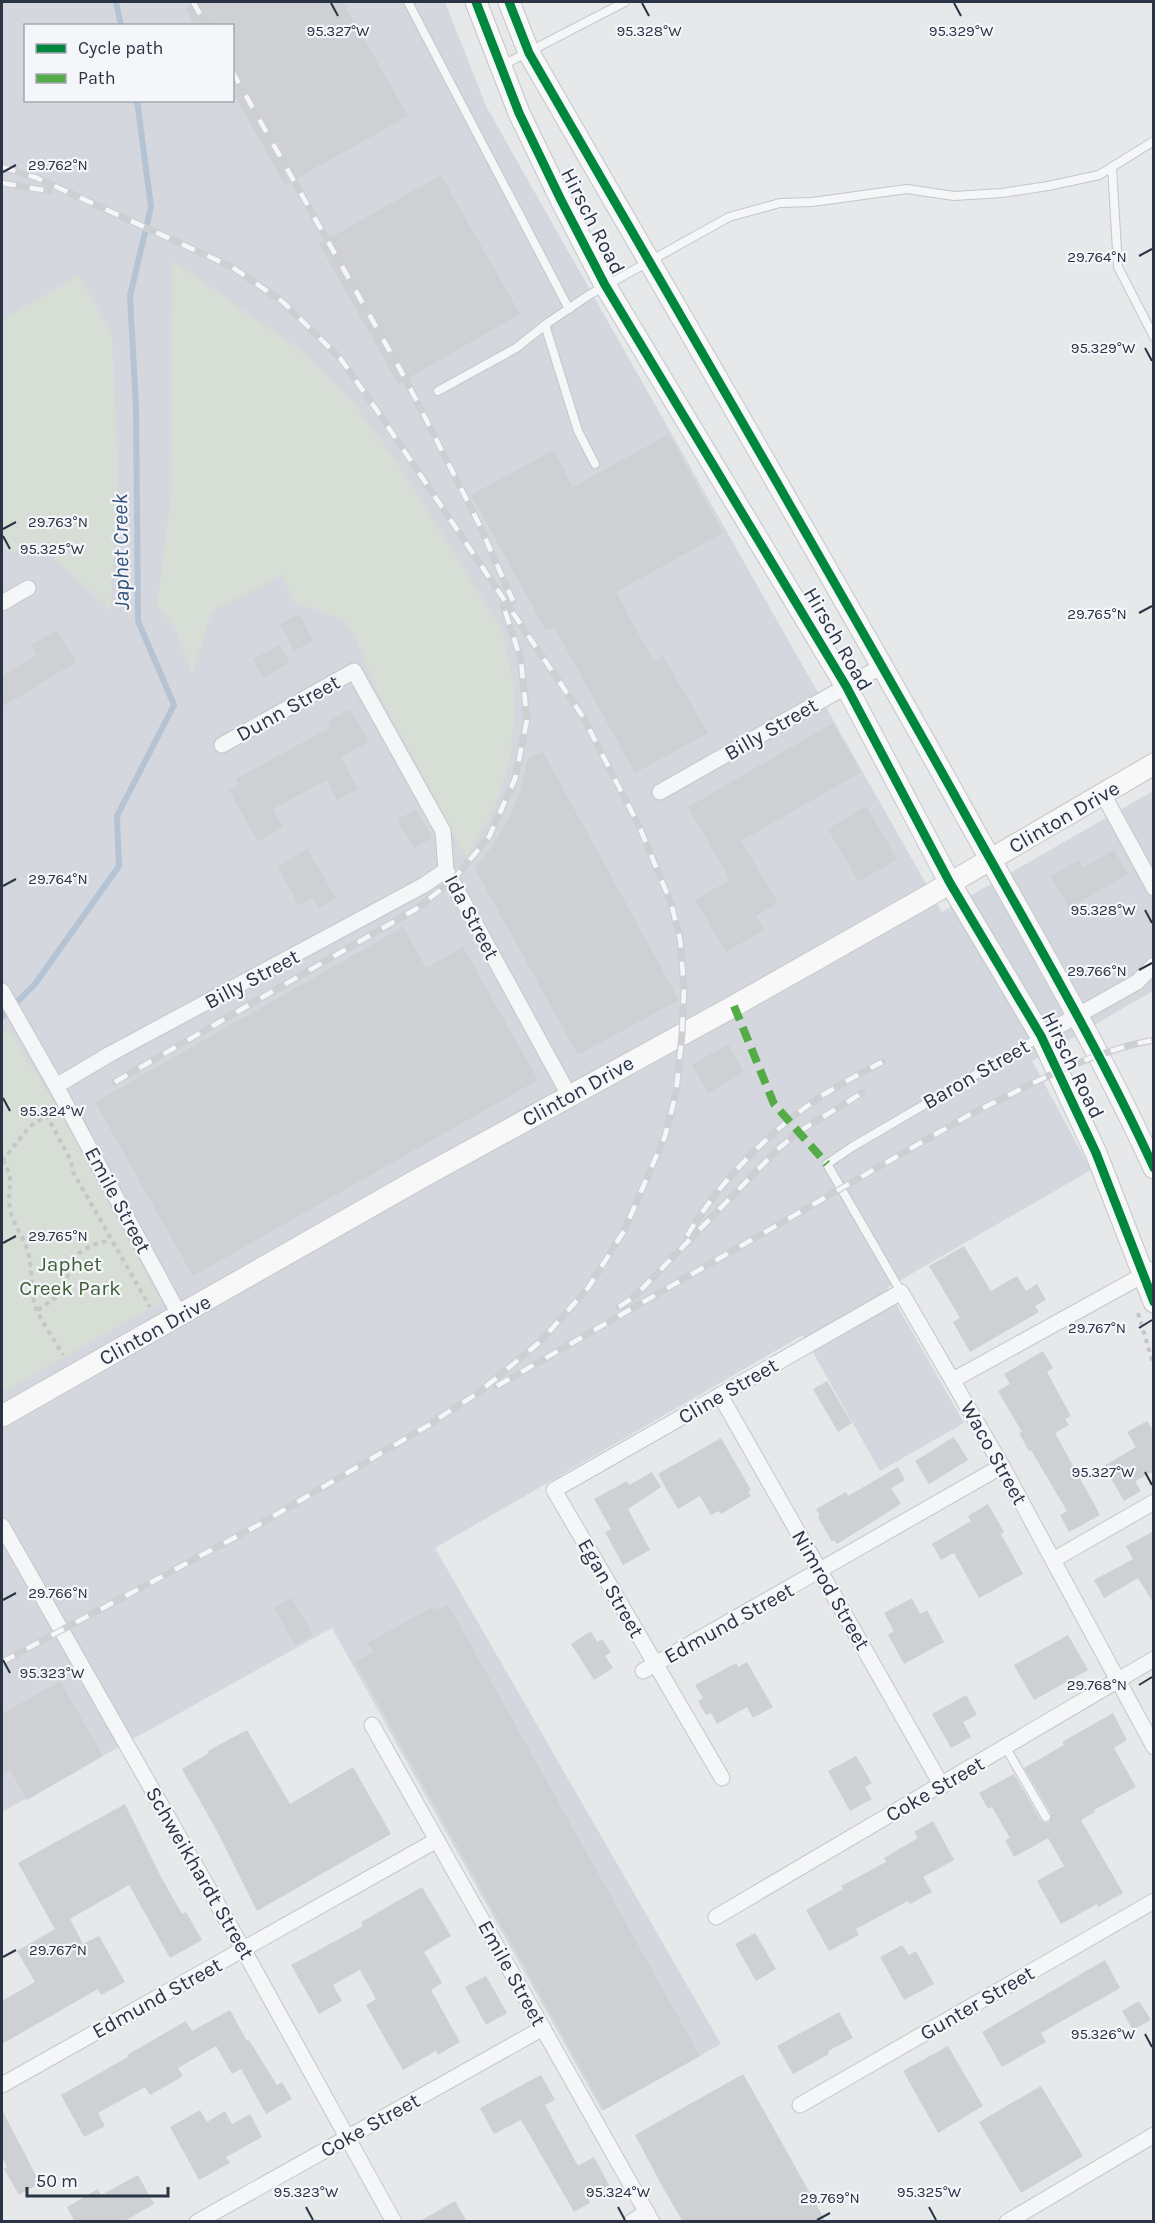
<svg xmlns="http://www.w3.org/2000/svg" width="1155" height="2223" font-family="Karla,sans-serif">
<rect width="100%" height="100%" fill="#e6e8ea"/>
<path fill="#d4d7dd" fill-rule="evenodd" d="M2 2H445L486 106 942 912 1153 791V991L1032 1061 1091 1170 887 1288 964 1423 880 1471 803 1335 435 1548 721 2044 602 2111 332 1628 2 1812ZM26 26H232V100H26Z"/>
<g fill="#d6ded6">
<path d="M172 260 304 353 352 401 397 462 502 629 513 680 515 709 510 761 495 808 466 857 379 694 354 635 343 619 293 602 282 575 212 611 192 674 175 628 157 605 171 495Z"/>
<path d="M79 275 112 334 118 473 111 611 35 541 12 553 2 547V320Z"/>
<path d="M8 1028 58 1109 162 1302 2 1392V1034Z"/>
</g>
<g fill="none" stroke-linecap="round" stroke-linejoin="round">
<g stroke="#b4c4d5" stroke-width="6">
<path d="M116 2 121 26"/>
<path d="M2 1017 35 984 119 866 117 816 174 705 138 621 136 407 130 296 151 207 137 100"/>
</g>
</g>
<g fill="#ced0d3">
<path d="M197 2H343L408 116 285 185 232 91V26H195L185 8Z"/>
<path d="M441 175 520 314 398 384 319 244Z"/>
<path d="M669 434 723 533 616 592 654 662 663 656 708 733 635 773 554 627 546 631 471 495 554 450 573 487Z"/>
<path d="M299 614 313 641 294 651 280 624Z"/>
<path d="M57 630 76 662 2 707V676L37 655 31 645Z"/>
<path d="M279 645 290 663 263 678 253 659Z"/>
<path d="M350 709 369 742 341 757 358 789 337 800 327 780 273 809 283 827 258 842 229 790 239 785 236 779 331 727 327 722Z"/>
<path d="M833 723 861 772 741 841 778 903 756 916 764 930 726 952 695 900 730 880 688 807Z"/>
<path d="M543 752 679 1000 578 1055 475 869 494 844 510 816 521 788 528 758Z"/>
<path d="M866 806 897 859 859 882 828 829Z"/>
<path d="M416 809 432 838 414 848 397 820Z"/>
<path d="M307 849 336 898 319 908 313 898 299 906 278 867Z"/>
<path d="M1114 850 1128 874 1069 908 1051 876 1079 860 1083 868Z"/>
<path d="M403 927 426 968 463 947 538 1080 193 1276 95 1102Z"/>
<path d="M728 1044 744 1072 708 1093 692 1065Z"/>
<path d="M964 1246 991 1291 1017 1276 1026 1291 1037 1284 1046 1300 1035 1306 1039 1312 970 1352 953 1322 960 1318 929 1266Z"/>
<path d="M1043 1351 1053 1368 1047 1372 1071 1416 1065 1419 1069 1425 1055 1433 1100 1515 1069 1532 1060 1515 1067 1511 1031 1450 1029 1451 1019 1433 1022 1432 998 1391 1010 1384 1004 1374Z"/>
<path d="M827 1381 852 1423 838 1432 813 1389Z"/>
<path d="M1147 1421 1154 1432V1471L1135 1481 1141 1491 1124 1501 1104 1466 1136 1447 1127 1432Z"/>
<path d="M954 1437 968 1460 929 1484 915 1461Z"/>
<path d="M721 1438 751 1490 748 1492 751 1496 721 1514 719 1511 711 1515 700 1496 678 1509 658 1474Z"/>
<path d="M898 1467 905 1480 891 1488 901 1504 837 1544 834 1540 832 1542 818 1517 820 1516 816 1509 846 1492 848 1496Z"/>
<path d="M652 1472 661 1487 628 1509 650 1550 623 1565 605 1532 611 1529 594 1499 627 1481 629 1485Z"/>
<path d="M988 1504 1004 1532 1001 1534 1023 1574 979 1598 954 1553 941 1560 932 1544 971 1521 968 1516Z"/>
<path d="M1154 1531V1604L1138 1578 1104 1598 1094 1580 1133 1559 1126 1546Z"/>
<path d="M292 1598 313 1635 295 1645 274 1608Z"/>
<path d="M912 1598 920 1614 927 1610 944 1642 904 1664 888 1635 894 1631 884 1613Z"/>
<path d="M448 1604 700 2056 604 2110 355 1662 373 1652 368 1643 434 1606 436 1611Z"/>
<path d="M591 1631 597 1642 602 1639 611 1652 605 1656 613 1668 594 1680 571 1644Z"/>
<path d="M1068 1635 1088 1670 1034 1700 1014 1665Z"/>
<path d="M747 1662 773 1707 753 1718 747 1707 717 1724 711 1713 706 1715 698 1701 703 1698 695 1685 736 1663 738 1667Z"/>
<path d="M60 1681 103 1756 27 1800 10 1769 2 1774V1714Z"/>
<path d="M966 1695 977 1715 963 1722 971 1737 951 1748 932 1714Z"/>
<path d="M1113 1713 1127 1740 1114 1748 1136 1787 1094 1810 1095 1812 1081 1820 1123 1893 1098 1907 1097 1904 1061 1924 1037 1881 1064 1866 1048 1838 1014 1857 1005 1840 1010 1838 992 1807 988 1809 979 1793 1014 1774 1041 1820 1045 1823 1049 1822 1051 1814 1024 1768 1064 1745 1062 1742Z"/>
<path d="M247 1730 290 1804 353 1767 391 1834 257 1911 217 1831 182 1769 209 1753 208 1751Z"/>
<path d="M856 1756 872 1783 865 1787 872 1799 850 1811 828 1771Z"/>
<path d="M125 1804 160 1875 182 1914 186 1912 202 1940 170 1958 129 1885 70 1919 83 1944 99 1936 125 1982 101 1995 98 1989 2 2044V2001L35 1982 17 1951 55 1929 18 1863Z"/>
<path d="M933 1821 954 1860 923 1877 932 1892 910 1904 908 1901 856 1929 859 1935 829 1951 806 1910 843 1889 841 1886 886 1862 884 1858 918 1838 914 1832Z"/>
<path d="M422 1887 451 1936 424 1952 442 1983 431 1990 460 2042 438 2055 436 2051 403 2070 366 2005 376 1999 360 1970 333 1985 342 2001 319 2014 291 1965 363 1926 361 1922Z"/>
<path d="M755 1933 776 1969 756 1981 735 1944Z"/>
<path d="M902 1945 909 1955 916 1951 934 1984 904 2000 880 1957Z"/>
<path d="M1105 1960 1120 1988 1041 2033 1046 2042 1002 2067 982 2032Z"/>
<path d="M486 1976 507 2013 486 2025 465 1987Z"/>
<path d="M1139 2001 1151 2020 1133 2030 1122 2011Z"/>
<path d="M230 2010 247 2041 249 2040 277 2085 282 2082 292 2099 266 2114 241 2069 232 2074 216 2046 178 2068 183 2076 166 2086 150 2095 145 2087 98 2113 105 2126 84 2137 61 2095 128 2057 127 2055 186 2021 192 2031Z"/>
<path d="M839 2012 853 2038 828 2051 829 2054 793 2074 777 2046Z"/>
<path d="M948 2046 983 2106 938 2133 903 2071Z"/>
<path d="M743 2074 772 2125 826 2222H683L662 2186 635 2135Z"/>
<path d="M541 2075 555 2100 545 2105 578 2166 594 2157 610 2187 589 2199 590 2203 574 2212 521 2120 494 2134 480 2108Z"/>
<path d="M1041 2086 1083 2156 1021 2193 979 2122Z"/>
<path d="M2 2110 40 2183 19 2195 4 2169 7 2167 2 2156Z"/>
<path d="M200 2110 207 2122 225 2111 232 2124 250 2114 262 2137 226 2157 230 2163 199 2180 170 2127Z"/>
<path d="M138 2175 154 2204 123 2222H75L67 2207 98 2189 101 2195Z"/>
<path d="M455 2201 467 2222H418Z"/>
</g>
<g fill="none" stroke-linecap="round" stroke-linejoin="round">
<defs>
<g id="service">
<path d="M408 2 569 309"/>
<path d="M501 66 625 2"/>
<path d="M1112 167 1118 267 1154 337"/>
<path d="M545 325 578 431 595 464"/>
<path d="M438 391 516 348 549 322 589 295 729 217 780 203 812 202 907 189 954 196 1002 193 1048 186 1099 175 1154 141"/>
<path d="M901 1292 827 1164 852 1147 1040 1037"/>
<path d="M1006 1748 1046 1817"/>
</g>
<g id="minor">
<path d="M2 603 28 588"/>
<path d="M222 745 354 671 443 831 446 870 569 1095"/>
<path d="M660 792 882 666"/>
<path d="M1103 794 1154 888"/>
<path d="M2 991 56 1086 180 1316"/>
<path d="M1041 1036 1137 982 1154 965"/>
<path d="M56 1086 110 1054 424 885 446 870"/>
<path d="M953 1380 1154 1269"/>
<path d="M720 1395 942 1786"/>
<path d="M2 1526 243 1949 394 2222"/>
<path d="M1053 1560 1154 1502"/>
<path d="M643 1671 1002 1466"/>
<path d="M372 1725 652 2222"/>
<path d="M722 1778 554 1490 901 1292 1002 1466 1154 1747"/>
<path d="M716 1917 1154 1659"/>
<path d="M2 2085 437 1840"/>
<path d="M800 2105 1154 1901"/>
<path d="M197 2222 543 2028"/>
<path d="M631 2222 647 2212"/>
<path d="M1007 2222 1154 2135"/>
</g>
<g id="secondary">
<path d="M476 2 519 113 561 200 605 285 846 686 950 883 1041 1036 1096 1153 1154 1302"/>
<path d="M509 2 529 53C671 300 815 545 954 794 1022 918 1095 1039 1154 1168"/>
<path d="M2 1416 415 1181 734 1006 921 900 1154 764"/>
</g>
</defs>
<use href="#service" stroke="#c4c6c8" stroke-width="10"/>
<use href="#minor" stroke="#c4c6c8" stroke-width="17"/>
<use href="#secondary" stroke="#c4c6c8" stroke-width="23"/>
<g stroke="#c5c6ca" stroke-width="4" stroke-dasharray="4.5 4.5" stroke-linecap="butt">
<path d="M2 1160C17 1180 6 1188 10 1209 13 1226 26 1239 29 1256 32 1271 31 1287 34 1302 37 1315 55 1341 63 1355"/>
<path d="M2 1161 30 1126 47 1116 71 1161 73 1172 150 1307"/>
<path d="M38 1310 62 1293 72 1263 79 1253 92 1245 111 1240"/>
<path d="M1138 1313 1153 1363"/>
</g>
<use href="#service" stroke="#f5f6f7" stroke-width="8"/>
<use href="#minor" stroke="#f5f6f7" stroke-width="15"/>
<use href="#secondary" stroke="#f8f8f8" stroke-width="21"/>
<defs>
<g id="rail">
<path d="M193 2 207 26"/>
<path d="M232 71 406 380 479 524 513 601"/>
<path d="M2 167 37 178 232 267 283 302 340 358 376 409 583 717 639 826 671 903 680 939 684 988 682 1034 676 1093 665 1136 624 1231 588 1288 541 1341 478 1393 428 1425"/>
<path d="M2 183 49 191"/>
<path d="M115 1082 416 909 452 881 489 837 515 779 527 720 521 660 503 605"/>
<path d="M687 1236C717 1185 762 1139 810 1104 832 1088 858 1075 882 1062"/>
<path d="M619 1307 635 1296 778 1149 800 1131 862 1093"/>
<path d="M497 1386 969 1115C1028 1086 1088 1052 1154 1040"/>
<path d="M2 1662 260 1524 434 1422"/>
</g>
</defs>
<use href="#rail" stroke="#cecfd2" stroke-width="7"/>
<use href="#rail" stroke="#f4f6f9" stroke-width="4.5" stroke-dasharray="14" stroke-linecap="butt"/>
<path stroke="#54ac47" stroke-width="8" stroke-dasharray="15 8" stroke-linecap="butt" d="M734 1006 774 1104 827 1164"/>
<defs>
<g id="cycleway">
<path d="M476 2 519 113 561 200 605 285 846 686 950 883 1041 1036 1096 1153 1154 1302"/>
<path d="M509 2 529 53C671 300 815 545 954 794 1022 918 1095 1039 1154 1168"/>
</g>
</defs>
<use href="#cycleway" stroke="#f4f6f9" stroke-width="13"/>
<use href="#cycleway" stroke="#00873e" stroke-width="9"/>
</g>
<path fill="none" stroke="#2b3445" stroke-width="2" d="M331 3 338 16M642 3 649 16M954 3 961 16M3 172 16 165M1139 256 1152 249M1145 348 1152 361M3 529 16 522M3 536 10 549M1139 613 1152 606M3 886 16 879M1145 910 1152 923M1139 970 1152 963M3 1098 10 1111M3 1243 16 1236M1139 1328 1152 1320M1145 1472 1152 1485M3 1600 16 1593M3 1660 10 1673M1139 1685 1152 1677M3 1957 16 1950M1145 2034 1152 2047M306 2207 313 2220M618 2207 625 2220M929 2207 936 2220M817 2220 830 2213"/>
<g text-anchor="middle" stroke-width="4.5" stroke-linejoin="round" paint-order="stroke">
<g font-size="21" fill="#2b3445" stroke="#f4f6f9">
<text transform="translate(593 221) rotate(63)" y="7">Hirsch Road</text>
<text transform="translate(838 639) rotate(60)" y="7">Hirsch Road</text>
<text transform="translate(288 708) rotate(-29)" y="7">Dunn Street</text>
<text transform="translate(771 729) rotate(-30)" y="7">Billy Street</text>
<text transform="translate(1064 817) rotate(-30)" y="7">Clinton Drive</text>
<text transform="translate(472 917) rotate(62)" y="7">Ida Street</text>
<text transform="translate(252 979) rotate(-28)" y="7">Billy Street</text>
<text transform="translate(1073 1065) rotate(64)" y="7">Hirsch Road</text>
<text transform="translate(976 1074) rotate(-30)" y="7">Baron Street</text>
<text transform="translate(578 1091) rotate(-29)" y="7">Clinton Drive</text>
<text transform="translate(118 1200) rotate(62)" y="7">Emile Street</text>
<text transform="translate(155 1330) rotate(-29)" y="7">Clinton Drive</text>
<text transform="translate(728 1391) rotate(-30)" y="7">Cline Street</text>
<text transform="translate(994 1453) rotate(61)" y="7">Waco Street</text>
<text transform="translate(611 1588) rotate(60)" y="7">Egan Street</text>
<text transform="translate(831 1590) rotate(60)" y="7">Nimrod Street</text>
<text transform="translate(729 1623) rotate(-29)" y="7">Edmund Street</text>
<text transform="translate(935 1789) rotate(-30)" y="7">Coke Street</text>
<text transform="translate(200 1873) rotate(60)" y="7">Schweikhardt Street</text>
<text transform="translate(512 1973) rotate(61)" y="7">Emile Street</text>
<text transform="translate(157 1998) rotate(-29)" y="7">Edmund Street</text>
<text transform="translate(977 2003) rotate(-30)" y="7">Gunter Street</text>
<text transform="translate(370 2125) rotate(-29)" y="7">Coke Street</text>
</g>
<g font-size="21" fill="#3f6138" stroke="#f4f6f9">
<text x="70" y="1271">Japhet<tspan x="70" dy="24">Creek Park</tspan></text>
</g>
<g font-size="22" font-style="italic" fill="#34527a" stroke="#f4f6f9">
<text transform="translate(120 552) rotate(-91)" y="8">Japhet Creek</text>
</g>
</g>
<g font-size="15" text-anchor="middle" fill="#2b3445" stroke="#f4f6f9" stroke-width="4.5" stroke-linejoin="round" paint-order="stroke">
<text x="338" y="36">95.327°W</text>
<text x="649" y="36">95.328°W</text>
<text x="961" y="36">95.329°W</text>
<text x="58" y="170">29.762°N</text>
<text x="1097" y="262">29.764°N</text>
<text x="1103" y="353">95.329°W</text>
<text x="58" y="527">29.763°N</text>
<text x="52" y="554">95.325°W</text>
<text x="1097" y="619">29.765°N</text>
<text x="58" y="884">29.764°N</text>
<text x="1103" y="915">95.328°W</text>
<text x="1097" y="976">29.766°N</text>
<text x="52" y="1116">95.324°W</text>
<text x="58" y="1241">29.765°N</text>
<text x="1097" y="1333">29.767°N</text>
<text x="1103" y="1477">95.327°W</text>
<text x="58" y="1598">29.766°N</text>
<text x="52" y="1678">95.323°W</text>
<text x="1097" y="1690">29.768°N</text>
<text x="58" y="1955">29.767°N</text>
<text x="1103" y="2039">95.326°W</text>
<text x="306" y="2197">95.323°W</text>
<text x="618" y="2197">95.324°W</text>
<text x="929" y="2197">95.325°W</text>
<text x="830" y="2203">29.769°N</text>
</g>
<rect width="1155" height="2223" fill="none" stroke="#2b3445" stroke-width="6"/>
<rect x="24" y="24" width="210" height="78" fill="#f4f6f9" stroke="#a4a8b1" stroke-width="1.5"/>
<rect x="36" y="44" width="30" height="9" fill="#00873e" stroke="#a4a8b1" stroke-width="1.5"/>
<text x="78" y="54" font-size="18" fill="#2b3445">Cycle path</text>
<rect x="36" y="74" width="30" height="9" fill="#54ac47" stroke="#a4a8b1" stroke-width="1.5"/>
<text x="78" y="84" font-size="18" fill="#2b3445">Path</text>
<path d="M27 2187v9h141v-9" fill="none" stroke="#2b3445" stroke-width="3"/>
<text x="36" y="2187" font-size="18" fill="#2b3445" stroke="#f4f6f9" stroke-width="4.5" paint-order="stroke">50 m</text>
</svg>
